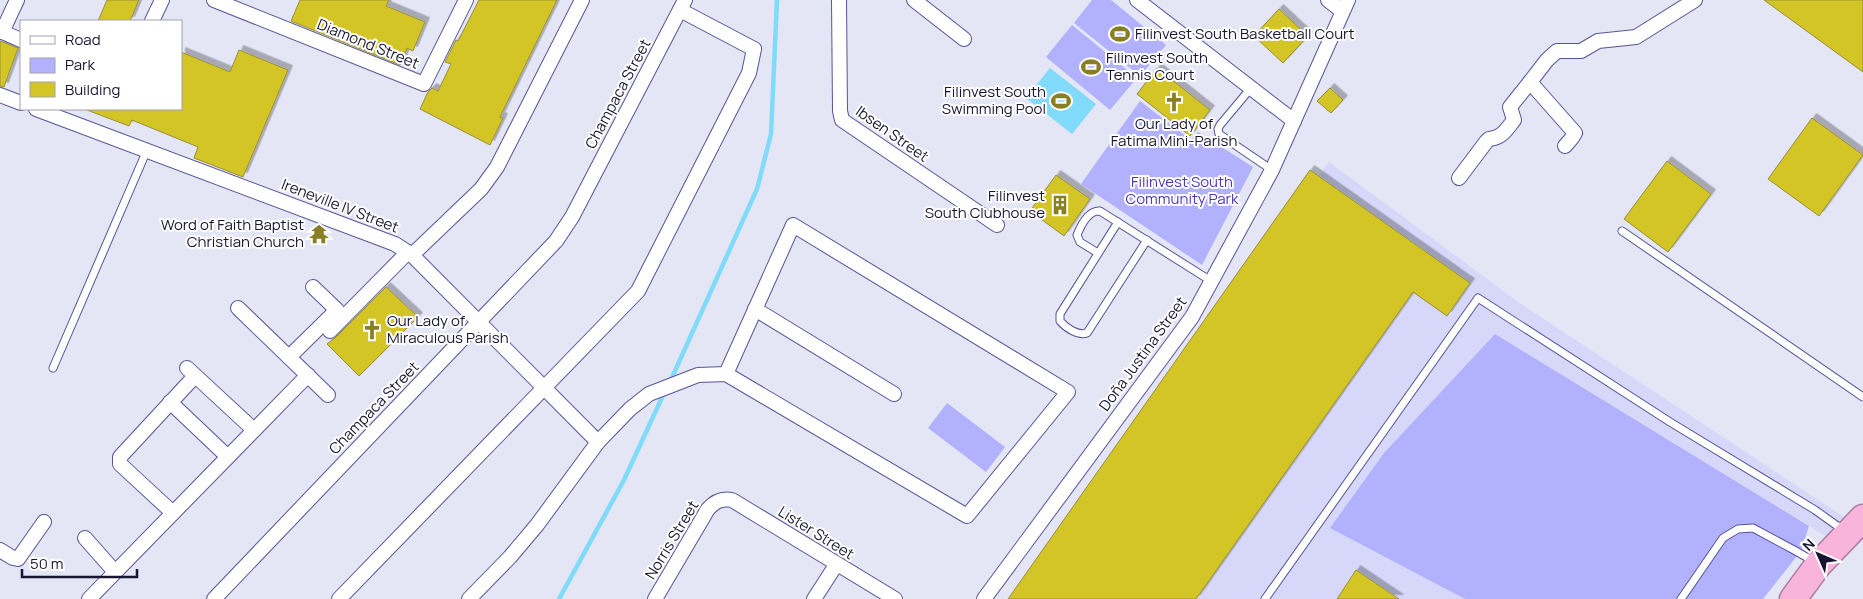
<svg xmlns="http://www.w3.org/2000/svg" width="1863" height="599" font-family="Manrope,sans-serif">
<defs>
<filter id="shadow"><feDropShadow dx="4.5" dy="-4.5" stdDeviation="0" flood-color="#0004"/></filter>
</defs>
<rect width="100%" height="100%" fill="#e4e5f5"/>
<path fill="#d6d7f9" d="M1329 162 1518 302 1844 517 1826 536 1495 334 1384 453 1331 528 1465 599H1008Z"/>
<g fill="#b1b1fe">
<path d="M1092 0H1111L1166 45 1140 76 1074 23Z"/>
<path d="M1072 25 1137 78 1110 110 1046 57Z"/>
<path d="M1140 101 1191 140 1198 132 1253 167 1202 265 1081 184Z"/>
<path d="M1495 334 1809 526 1801 551 1763 599H1465L1330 528 1384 453Z"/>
<path d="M947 403 1005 447 986 472 928 428Z"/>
</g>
<path fill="#80dafa" d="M1050 68 1096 104 1072 134 1026 98Z"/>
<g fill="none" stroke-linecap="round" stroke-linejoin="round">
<g stroke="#80dafa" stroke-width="4.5">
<path d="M670 382 757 189 771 134 777 0"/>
<path d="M559 599 624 480 665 391"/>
</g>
</g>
<g fill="#d4c526" stroke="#988f3a" filter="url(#shadow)">
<path d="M107 0H139L130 21H98Z"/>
<path d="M300 0H389L386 6 425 22 413 51 407 48 400 65 291 21Z"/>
<path d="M479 0H557L500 117 503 118 490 145 420 109 428 92 432 88 438 91 451 64 445 62 456 40 458 41Z"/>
<path d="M1764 0H1863V72Z"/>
<path d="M1279 9 1308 36 1283 63 1254 36Z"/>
<path d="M0 41 18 48 4 87 0 86Z"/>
<path d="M239 50 288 70 243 177 194 158 198 147 132 120 129 126 87 110V109H181V52L230 72Z"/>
<path d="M1157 68 1210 110 1190 136 1137 94Z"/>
<path d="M1330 88 1343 100 1331 113 1317 101Z"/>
<path d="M1812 118 1863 155 1819 216 1768 179Z"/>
<path d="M1667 161 1711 194 1668 252 1624 219Z"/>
<path d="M1310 170 1470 283 1447 316 1413 292 1196 599H1008Z"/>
<path d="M1056 175 1090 199 1064 236 1030 211Z"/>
<path d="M386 287 418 317 359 376 327 344 336 337Z"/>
<path d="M1356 570 1399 599H1337Z"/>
</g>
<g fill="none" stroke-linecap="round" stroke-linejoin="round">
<defs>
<g id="lane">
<path d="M1251 88 1220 125 1218 129 1219 134 1272 170"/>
<path d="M1118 222 1060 314V321C1066 328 1078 336 1087 333L1147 240"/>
<path d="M1622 231 1863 397"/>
<path d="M1098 253 1080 242 1077 235C1081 225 1088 210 1100 211L1211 281"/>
<path d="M53 368 147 150"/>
<path d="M1265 599 1478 298 1670 422 1815 510 1843 530"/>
<path d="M1681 599 1723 538 1738 529 1753 528 1794 550 1815 562"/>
</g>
<g id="street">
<path d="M214 0 424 84 466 0"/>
<path d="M839 0 840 111 842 120 997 225"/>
<path d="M914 0 964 39"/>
<path d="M1137 0 1294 121"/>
<path d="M1328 0 1342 11"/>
<path d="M152 21 162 0"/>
<path d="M0 31 21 40"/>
<path d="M2 32 17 0"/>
<path d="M0 95 21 103"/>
<path d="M36 109 395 244 412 255 598 442"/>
<path d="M1565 146 1572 138 1575 133 1530 82 1547 60 1557 51H1581L1598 41 1636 37 1695 0"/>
<path d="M1459 178 1486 142 1489 139C1502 138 1506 130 1514 120L1510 107 1530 82"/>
<path d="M412 255 481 189 497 167 582 0"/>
<path d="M238 308 328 395"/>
<path d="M755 309 894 394"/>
<path d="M330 331 408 252"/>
<path d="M289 357 337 310 313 287"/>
<path d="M187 368 254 430"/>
<path d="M170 402 228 457"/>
<path d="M173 513 120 464V457L195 376"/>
<path d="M85 538 115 572"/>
<path d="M0 550 13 558 18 559 44 522"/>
<path d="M89 599 308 375"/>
<path d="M214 599 556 241 572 217 685 0"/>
<path d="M339 599 638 291 749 73 754 49 680 10"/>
<path d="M469 599 510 557 537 525 598 442 630 409 649 394 698 375 726 374 967 516 1068 392 793 225 726 374"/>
<path d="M655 599 708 509C715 501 722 498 732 500L895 599"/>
<path d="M814 599 836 565"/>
<path d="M984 599 1192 317 1272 170 1348 0"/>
</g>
<path id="highway" d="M1793 599 1818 565 1863 518"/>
</defs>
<use href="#lane" stroke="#575498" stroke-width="9"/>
<use href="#street" stroke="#575498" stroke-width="16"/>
<use href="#highway" stroke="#aa7ca0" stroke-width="29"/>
<use href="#lane" stroke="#fff" stroke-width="7"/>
<use href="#street" stroke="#fff" stroke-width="14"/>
<use href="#highway" stroke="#f9b4dc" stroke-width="26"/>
</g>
<defs>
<symbol id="stadium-bare" viewBox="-9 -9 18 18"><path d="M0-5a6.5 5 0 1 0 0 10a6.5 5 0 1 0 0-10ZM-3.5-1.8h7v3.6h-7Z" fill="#887f25" stroke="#fff" stroke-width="2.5" paint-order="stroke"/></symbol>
<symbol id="church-bare" viewBox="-9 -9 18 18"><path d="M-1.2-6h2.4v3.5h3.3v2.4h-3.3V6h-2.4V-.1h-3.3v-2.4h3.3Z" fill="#887f25" stroke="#fff" stroke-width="2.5" paint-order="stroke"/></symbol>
<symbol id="building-bare" viewBox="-9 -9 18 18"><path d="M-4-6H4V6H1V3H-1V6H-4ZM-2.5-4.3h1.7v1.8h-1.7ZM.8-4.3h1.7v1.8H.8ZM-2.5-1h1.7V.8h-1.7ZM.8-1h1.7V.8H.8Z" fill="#887f25" stroke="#fff" stroke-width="2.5" paint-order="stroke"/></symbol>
<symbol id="temple-bare" viewBox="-9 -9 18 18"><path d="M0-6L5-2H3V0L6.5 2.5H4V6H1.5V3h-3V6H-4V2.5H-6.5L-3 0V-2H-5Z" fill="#887f25" stroke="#fff" stroke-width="2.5" paint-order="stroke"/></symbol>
</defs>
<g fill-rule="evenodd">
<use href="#stadium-bare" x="1106" y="20" width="28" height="28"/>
<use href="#stadium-bare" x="1077" y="53" width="28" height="28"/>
<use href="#stadium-bare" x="1047" y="87" width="28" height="28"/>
<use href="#church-bare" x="1160" y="88" width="28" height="28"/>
<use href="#building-bare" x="1046" y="191" width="28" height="28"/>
<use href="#temple-bare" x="305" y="220" width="28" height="28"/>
<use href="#church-bare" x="358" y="316" width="28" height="28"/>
</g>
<g text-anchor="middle" stroke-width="4" stroke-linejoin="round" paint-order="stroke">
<g font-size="15" fill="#171531" stroke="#fff" text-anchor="start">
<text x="1135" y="39">Filinvest South Basketball Court</text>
<text x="1106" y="63">Filinvest South<tspan x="1106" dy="17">Tennis Court</tspan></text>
<text x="1046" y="97" text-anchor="end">Filinvest South<tspan x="1046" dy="17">Swimming Pool</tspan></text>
<text x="1174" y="129" text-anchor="middle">Our Lady of<tspan x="1174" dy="17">Fatima Mini-Parish</tspan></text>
<text x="1045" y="201" text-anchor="end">Filinvest<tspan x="1045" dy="17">South Clubhouse</tspan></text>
<text x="304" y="230" text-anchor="end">Word of Faith Baptist<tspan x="304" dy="17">Christian Church</tspan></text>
<text x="387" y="326">Our Lady of<tspan x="387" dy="17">Miraculous Parish</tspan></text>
</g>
<g font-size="15" fill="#171531" stroke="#fff">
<text transform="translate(368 44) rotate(22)" y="5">Diamond Street</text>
<text transform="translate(618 94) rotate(-62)" y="5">Champaca Street</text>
<text transform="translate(892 134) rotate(35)" y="5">Ibsen Street</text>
<text transform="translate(340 206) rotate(21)" y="5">Ireneville IV Street</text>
<text transform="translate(1143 354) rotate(-54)" y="5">Doña Justina Street</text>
<text transform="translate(374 408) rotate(-46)" y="5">Champaca Street</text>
<text transform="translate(816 533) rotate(32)" y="5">Lister Street</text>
<text transform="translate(672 540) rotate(-59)" y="5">Norris Street</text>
</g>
<g font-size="15" fill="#4e37b9" stroke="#fff">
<text x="1182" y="187">Filinvest South<tspan x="1182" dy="17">Community Park</tspan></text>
</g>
</g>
<rect x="20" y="20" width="162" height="90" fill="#ffffff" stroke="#a2a1ad"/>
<rect x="30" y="36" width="25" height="8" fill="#ffffff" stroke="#a2a1ad"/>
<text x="65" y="45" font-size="15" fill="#171531">Road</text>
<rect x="30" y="58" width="25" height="15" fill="#b1b1fe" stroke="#a2a1ad"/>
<text x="65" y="70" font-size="15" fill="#171531">Park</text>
<rect x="30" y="82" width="25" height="15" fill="#d4c526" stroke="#a2a1ad"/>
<text x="65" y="95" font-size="15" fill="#171531">Building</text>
<g transform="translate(1818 554) rotate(315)" stroke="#ffffff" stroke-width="4" paint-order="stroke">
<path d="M0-4L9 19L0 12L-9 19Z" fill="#171531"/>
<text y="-8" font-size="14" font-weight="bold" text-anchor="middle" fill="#171531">N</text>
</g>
<path d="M22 569v8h115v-8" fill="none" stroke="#171531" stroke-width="2.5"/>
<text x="30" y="569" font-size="15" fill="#171531" stroke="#ffffff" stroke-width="4" paint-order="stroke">50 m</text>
</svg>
